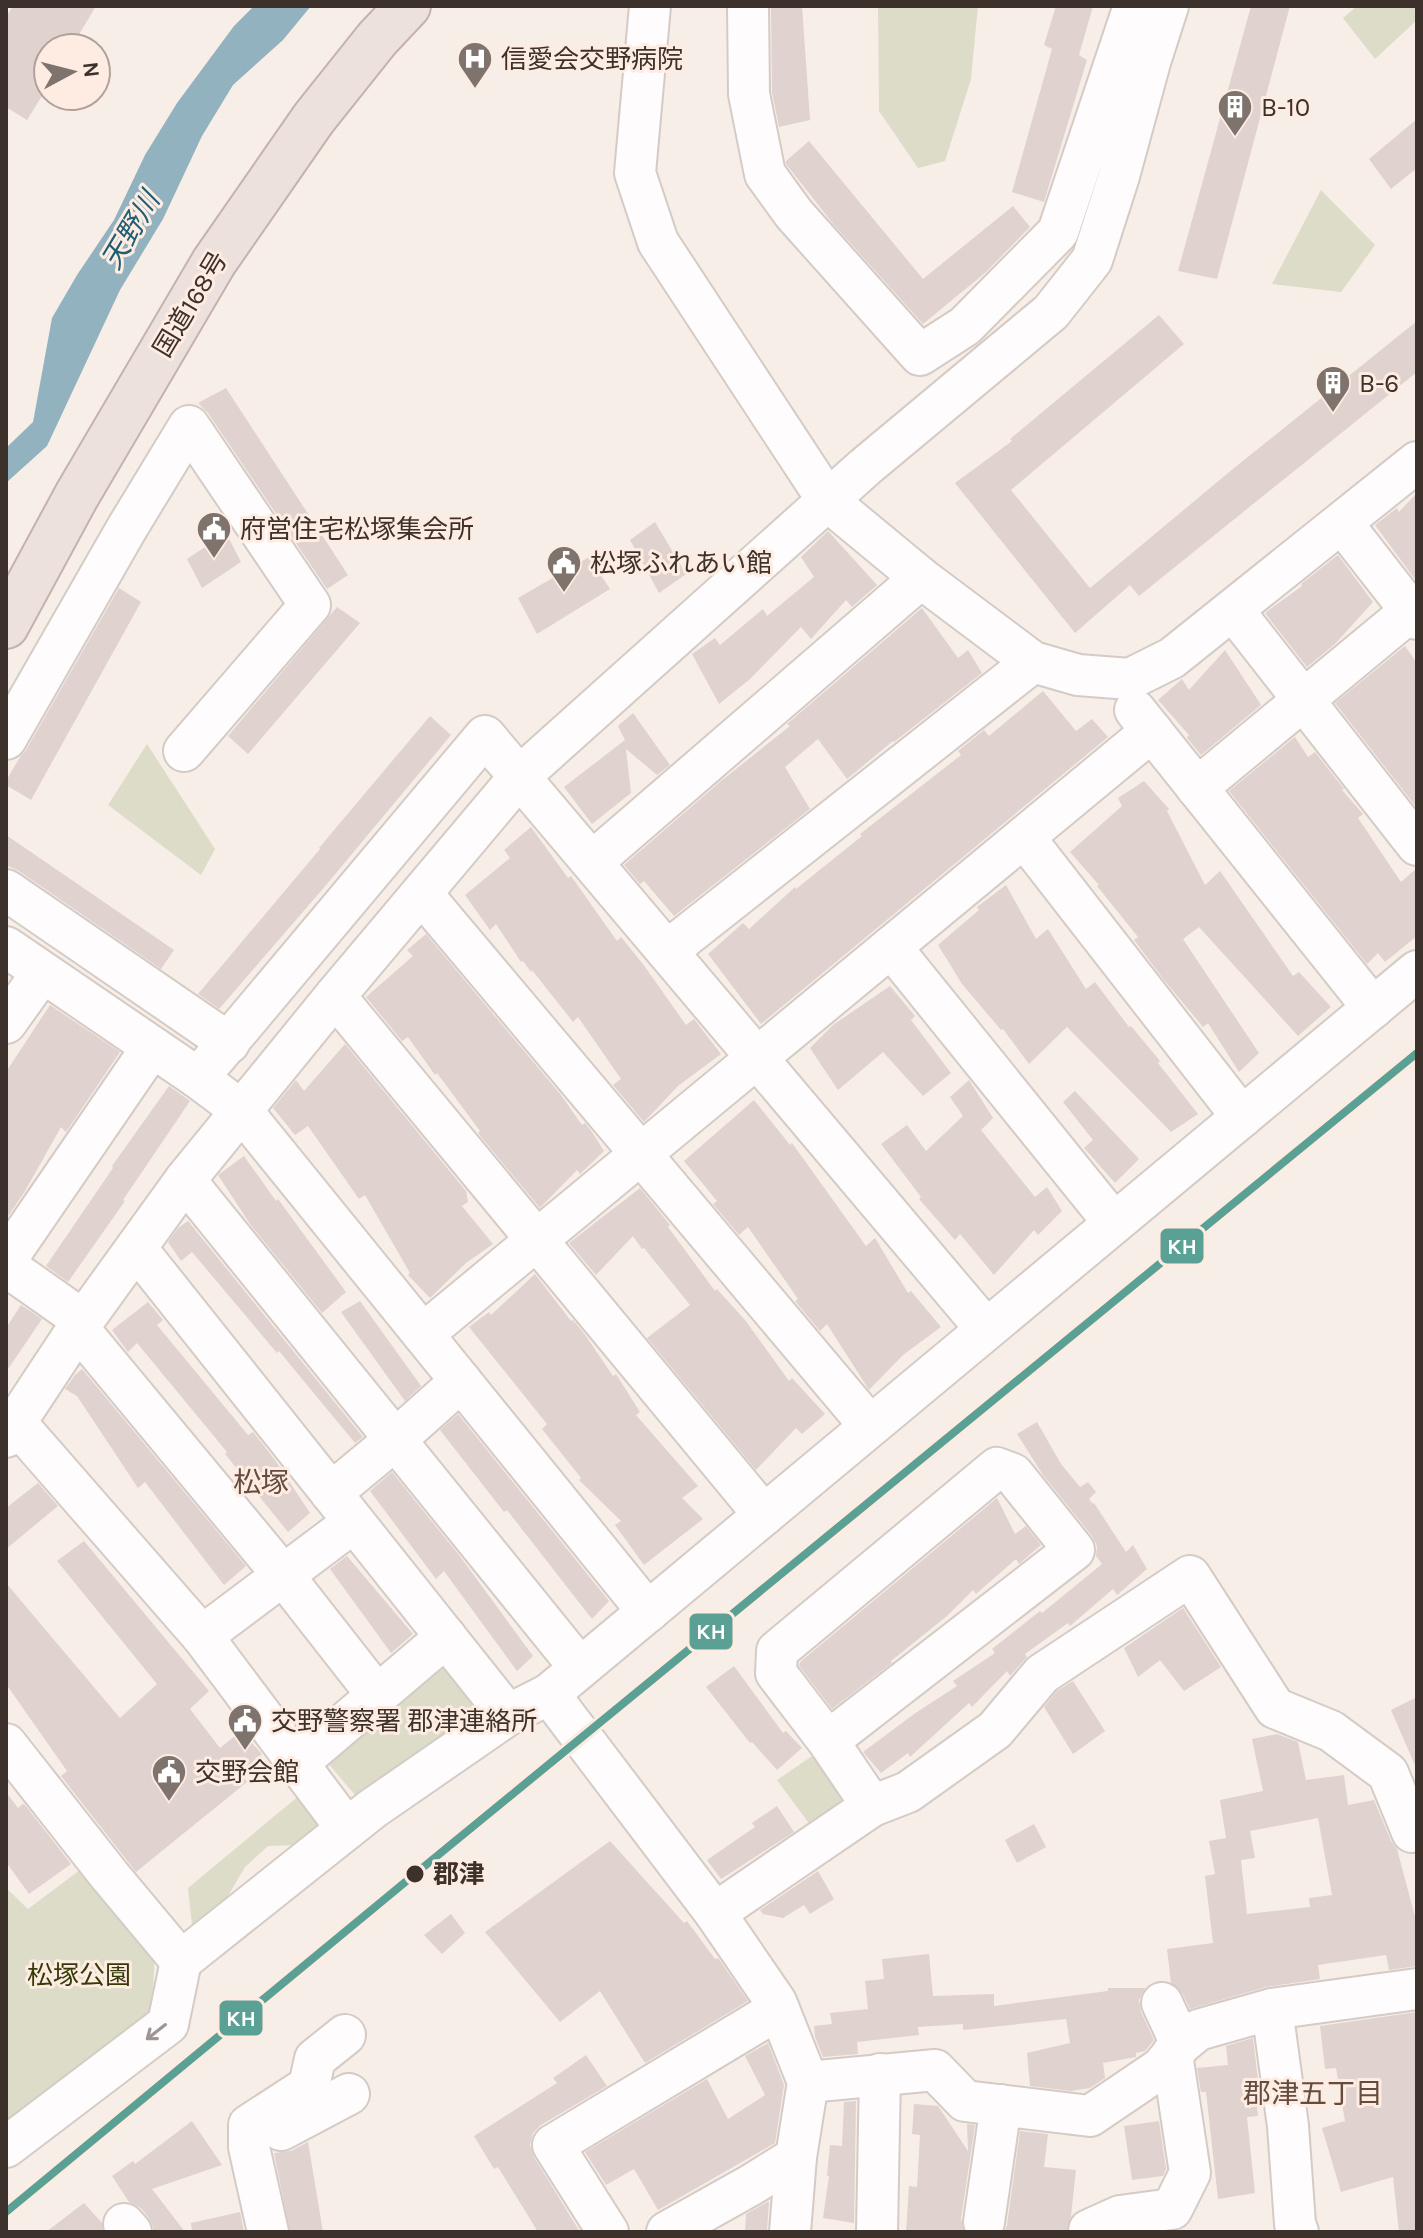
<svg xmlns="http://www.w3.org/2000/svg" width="1423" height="2238" font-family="Karla,'Noto Sans JP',sans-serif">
<rect width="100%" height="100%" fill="#f8eee8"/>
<g fill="#dcdcc9">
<path d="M878 6H978L971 79 945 161 918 168 879 111Z"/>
<path d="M1357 6H1417V20L1375 59 1343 18Z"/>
<path d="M1321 190 1375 245 1341 292 1272 284Z"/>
<path d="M147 744 215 849 201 875 108 805Z"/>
<path d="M446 1656 485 1704 361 1802 321 1755Z"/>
<path d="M815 1754 843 1787 840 1804 811 1826 777 1780Z"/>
<path d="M301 1794 321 1821 299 1845 268 1846 245 1867 228 1896 192 1924 188 1888Z"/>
<path d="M88 1864 155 1953 151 2021 6 2130V1888L28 1909Z"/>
</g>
<path fill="#93b2bf" d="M254 6H311L283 40 233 85 202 136 163 219 120 290 47 446 6 483V448L33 422 52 318 77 275 114 220 145 155 177 103 234 26Z"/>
<g fill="#e0d2ce" fill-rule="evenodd">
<path d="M13 6H96L71 48H48V86L27 120 6 107V17Z"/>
<path d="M771 6H802L810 120 779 127 772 92Z"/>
<path d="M1056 6H1093L1079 55 1087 60 1044 202 1012 192 1052 49 1044 45Z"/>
<path d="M1251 6H1290L1217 279 1178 271Z"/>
<path d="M1417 119V168L1391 189 1369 159Z"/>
<path d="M809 141 923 279 1013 206 1030 227 985 273 923 324 834 225 786 164V161Z"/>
<path d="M1159 315 1184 344 1011 490 1090 588 1228 473 1417 321V372L1139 596 1130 585 1075 633 955 483 1012 441 1010 439Z"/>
<path d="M226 388 348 575 327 589 208 413 198 403Z"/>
<path d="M1417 493V582L1375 525 1397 508 1399 512Z"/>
<path d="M655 522 686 574 659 593 630 540Z"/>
<path d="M828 531 877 585 852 607 846 600 811 639 801 627 750 679 719 704 692 654 715 638 720 645 763 609 767 616 814 577 801 557Z"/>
<path d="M226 533 241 562 202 588 187 559Z"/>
<path d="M1338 555 1373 602 1335 644 1307 667 1265 613 1302 586 1301 584Z"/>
<path d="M589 557 610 589 537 634 518 598Z"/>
<path d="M119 588 141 602 31 800 6 785V781L20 757 26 750Z"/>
<path d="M337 607 360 623 248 754 228 736Z"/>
<path d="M922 608 958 658 968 650 982 673 894 742 893 741 847 779 818 739 785 767 810 809 674 916 644 881 640 884 624 865 721 781 790 726 787 724Z"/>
<path d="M1405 646 1417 663V808L1335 703Z"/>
<path d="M1225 650 1261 705 1201 755 1187 738 1189 735 1158 700 1182 679 1189 690Z"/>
<path d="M1043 691 1076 731 1092 719 1108 737 761 1024 708 954 743 923 749 929 795 887 796 889 862 836 860 834 961 755 958 751 984 730 989 736Z"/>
<path d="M633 713 670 765 657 775 626 749 631 793 592 824 564 787 625 740 618 726Z"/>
<path d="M430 716 451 735 327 884 219 1009 198 994 320 849 319 848Z"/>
<path d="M1295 737 1308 757 1315 752 1344 789 1342 790 1363 814 1358 818 1401 882 1417 868V936L1385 962 1378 953 1367 964 1229 791Z"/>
<path d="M1144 781 1169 809 1167 811 1205 885 1220 871 1293 976 1299 972 1331 1007 1298 1036 1199 927 1183 939 1259 1053 1239 1072 1208 1023 1203 1027 1164 980 1134 940 1138 937 1097 886 1099 885 1070 852 1122 806 1118 798Z"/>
<path d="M531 827 568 878 571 876 617 941 621 937 643 964 686 1025 694 1019 721 1054 678 1086 644 1122 613 1085 621 1079 578 1017 573 1022 532 970 531 972 523 961 521 962 496 924 490 930 465 895 510 858 504 850Z"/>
<path d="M6 835 174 950 161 969 19 871 6 865Z"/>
<path d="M1006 885 1036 939 1048 929 1086 989 1095 982 1129 1027 1131 1026 1160 1061 1158 1063 1198 1114 1171 1132 1067 1027 1029 1064 1003 1029 1001 1030 962 984 938 945 979 910 977 907Z"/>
<path d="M426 934 561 1095 582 1125 585 1123 592 1132 604 1151 580 1174 577 1170 540 1208 481 1137 478 1133 480 1131 437 1073 435 1075 408 1037 402 1041 366 997 413 956 407 950Z"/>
<path d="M890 986 915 1016 911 1020 951 1073 923 1096 883 1052 838 1090 810 1048 833 1025Z"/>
<path d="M50 1005 120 1052 66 1132 61 1127 25 1191 6 1219V1072Z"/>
<path d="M345 1044 466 1191 468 1202 462 1206 493 1244 466 1263 430 1298 408 1275 410 1273 365 1195 359 1199 308 1126 295 1135 273 1108 296 1080 304 1091Z"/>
<path d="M969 1080 993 1118 981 1130 1035 1197 1047 1187 1062 1211 1038 1235 1034 1230 994 1275 960 1234 955 1240 919 1199 921 1197 881 1144 907 1125 926 1151 963 1116 950 1097Z"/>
<path d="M169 1086 190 1101 123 1200 125 1201 68 1282 46 1266 113 1168 112 1166Z"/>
<path d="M1075 1091 1139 1159 1115 1183 1084 1148 1093 1140 1063 1102Z"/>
<path d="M754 1100 790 1145 792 1143 866 1246 875 1238 908 1293 911 1291 941 1327 903 1355 869 1390 827 1324 820 1331 795 1301 798 1299 748 1227 739 1235 713 1204 717 1201 684 1161Z"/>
<path d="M244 1156 276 1201 278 1199 346 1292 322 1313 250 1224 218 1175Z"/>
<path d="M640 1188 670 1225 668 1227 715 1291 717 1289 745 1320 789 1381 792 1378 825 1414 802 1434 796 1428 756 1470 647 1338 690 1305 644 1248 642 1249 633 1236 596 1275 569 1243Z"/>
<path d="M188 1221 363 1437 355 1443 279 1351 277 1353 192 1252 181 1261 168 1242 178 1228Z"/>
<path d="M535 1274 571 1321 573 1320 583 1332 613 1376 616 1374 640 1412 636 1415 698 1486 682 1498 703 1519 644 1565 615 1525 621 1521 579 1480 581 1478 542 1429 547 1424 469 1327 489 1312 491 1315Z"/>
<path d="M360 1301 421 1386 405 1401 341 1312Z"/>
<path d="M148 1302 163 1320 157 1325 248 1435 253 1432 275 1460 310 1513 288 1532 225 1454 227 1452 137 1343 128 1352 112 1330Z"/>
<path d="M21 1305 42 1319 6 1372V1328Z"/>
<path d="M82 1369 246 1566 224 1585 145 1482 138 1488 77 1396 65 1389 75 1375Z"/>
<path d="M458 1414 609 1601 592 1619 507 1510 504 1512 440 1430Z"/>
<path d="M1037 1422 1061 1464 1080 1487 1088 1482 1096 1492 1089 1499 1093 1504 1094 1503 1126 1552 1133 1545 1147 1569 1117 1595 1113 1589 1070 1626 1068 1623 1025 1654 1027 1657 1010 1676 1007 1671 972 1707 969 1703 910 1757 908 1753 881 1773 863 1752 914 1714 957 1686 953 1681 995 1653 992 1649 1040 1611 1042 1613 1102 1564 1096 1556 1097 1546 1092 1536 1043 1475 1017 1434Z"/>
<path d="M392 1472 459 1555 533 1656 517 1671 444 1571 436 1579 370 1491Z"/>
<path d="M38 1483 58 1506 6 1549V1508Z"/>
<path d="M997 1498 1015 1534 1026 1526 1041 1545 1019 1564 1016 1559 976 1594 973 1590 947 1616 891 1661 892 1663 832 1709 799 1666 800 1662Z"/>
<path d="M84 1541 209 1691 190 1709 220 1748 241 1731 262 1754 241 1774 247 1782 136 1872 61 1776 67 1771 6 1684V1583L120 1718 157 1684 57 1561Z"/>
<path d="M347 1556 413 1634 391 1653 330 1569Z"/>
<path d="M1183 1608 1221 1667 1184 1691 1160 1660 1138 1677 1124 1648Z"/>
<path d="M734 1666 783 1733 786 1731 802 1748 777 1770 752 1742 750 1743 706 1687Z"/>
<path d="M1073 1681 1105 1731 1073 1754 1044 1707 1057 1691Z"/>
<path d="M1417 1697V1770L1391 1710Z"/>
<path d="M1277 1734 1298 1742 1306 1780 1344 1775 1348 1805 1374 1800 1391 1841 1397 1849 1417 1924V1966L1389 1970 1386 1955 1318 1965 1320 1979 1266 1987 1190 2009 1182 1993 1171 1983 1167 1949 1213 1943 1205 1876 1215 1874 1209 1841 1226 1838 1220 1800 1263 1791 1252 1739ZM1318 1818 1332 1895 1309 1898 1310 1907 1247 1914 1241 1860 1255 1858 1250 1831Z"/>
<path d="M6 1792 18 1808 23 1804 25 1805 71 1864 29 1894 6 1862Z"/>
<path d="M777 1806 794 1832 721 1879 707 1860 755 1827 752 1823Z"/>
<path d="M1034 1824 1046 1847 1017 1863 1005 1840Z"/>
<path d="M610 1841 684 1923 687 1921 715 1959 718 1958 748 2001 645 2063 600 1991 560 2022 485 1932Z"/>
<path d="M818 1871 834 1899 810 1914 804 1905 783 1918 763 1914 760 1910Z"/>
<path d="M451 1914 465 1933 442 1954 424 1935Z"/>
<path d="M929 1954 933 1996 994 1994V2006L1108 1991V1988H1145L1139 2000 1141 2012 1154 2040 1145 2051 1136 2053V2057L1103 2063 1105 2078 1090 2088 1071 2091 1030 2086 1027 2053 1070 2043 1066 2019 963 2030V2024L918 2027 919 2035 857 2042 858 2054 823 2057 815 2037 814 2026 832 2024 830 2013 868 2009 865 1981 884 1979 882 1959Z"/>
<path d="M1417 2012V2232H1399L1393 2177 1341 2192 1322 2128 1345 2121 1336 2068 1325 2069 1320 2026Z"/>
<path d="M1253 2038 1258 2080H1254L1258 2116 1247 2117 1255 2193 1218 2199 1206 2092H1201L1197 2068 1228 2065 1226 2046Z"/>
<path d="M768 2043 784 2085 775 2143 658 2210 634 2169 606 2185 585 2152 707 2079 728 2119 765 2095 745 2056Z"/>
<path d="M586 2055 607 2086 541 2125 533 2133 530 2145 534 2157 580 2232H538L498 2167 494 2169 474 2136 557 2083 553 2078Z"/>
<path d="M856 2101 854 2223 823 2218 829 2176H827L830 2145 842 2146 844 2102Z"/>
<path d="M914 2104 938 2106 968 2151 967 2124 975 2125 961 2219 964 2232H906L909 2186 917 2187 920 2135 912 2134Z"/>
<path d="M192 2121 222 2165 152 2189 185 2232H153V2227L148 2217 141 2208 129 2202 112 2176 133 2161 135 2164Z"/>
<path d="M1159 2121 1166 2169 1163 2176 1132 2180 1124 2126Z"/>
<path d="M1020 2131 1048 2134 1044 2167 1076 2170 1071 2216 1066 2232H1004L1007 2225Z"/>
<path d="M308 2142 323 2232H290L274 2153 291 2151Z"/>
<path d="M769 2201 767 2232H745L746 2214Z"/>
<path d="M84 2203 102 2223 103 2232H46Z"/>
<path d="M240 2212 244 2232H192L191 2223Z"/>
</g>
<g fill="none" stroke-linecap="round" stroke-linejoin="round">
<defs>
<g id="minor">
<path d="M650 6 635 173 658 242 828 501 921 578 1033 662 1078 675 1130 679 1172 658 1417 462"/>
<path d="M748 6 749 94 765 174 794 214 920 355 965 326 1058 232 1134 6"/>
<path d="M1342 523 1417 619"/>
<path d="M1233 610 1417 845"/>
<path d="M1135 710 1373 1008"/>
<path d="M6 739 127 528 189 426 310 605 184 751"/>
<path d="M1197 788 1417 606"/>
<path d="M1024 837 1242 1117"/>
<path d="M592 862 921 578"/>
<path d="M6 890 229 1043"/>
<path d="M422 894 870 1426"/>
<path d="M6 947 198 1078 242 1111 648 1612"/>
<path d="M891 947 1114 1223"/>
<path d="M667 951 1033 662"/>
<path d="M335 996 764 1515"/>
<path d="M6 1023 42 973"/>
<path d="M198 1078 485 736 986 1329"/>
<path d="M185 1180 580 1668"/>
<path d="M136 1248 508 1715"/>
<path d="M6 1260 152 1047"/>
<path d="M6 1266 84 1321"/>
<path d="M78 1328 283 1575 377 1695"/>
<path d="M423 1334 1152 731"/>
<path d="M16 1423 202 1636 347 1829"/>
<path d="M6 1437 78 1328 185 1180 335 996 520 776 865 467 1051 312 1092 260 1119 176 1150 62 1168 6"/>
<path d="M331 1493 395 1440 461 1381"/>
<path d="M202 1636 354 1522"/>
<path d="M549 1694 715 1913 776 2002 808 2082 796 2157 790 2232"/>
<path d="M6 1744 110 1876 181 1961"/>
<path d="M299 1762 446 1637"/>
<path d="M872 1806 908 1792 995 1730 1042 1674 1190 1576 1275 1708 1331 1731 1388 1773 1412 1832"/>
<path d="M715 1913 872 1806 828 1741 1074 1550 1013 1474 997 1468 777 1651 776 1673 828 1741"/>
<path d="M1162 2003 1181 2044"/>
<path d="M1272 2009 1288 2126 1295 2224 1298 2232"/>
<path d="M808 2082 935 2070 965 2101 1090 2116 1161 2068 1181 2044 1198 2030 1272 2009 1417 1989"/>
<path d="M281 2130 349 2094"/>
<path d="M6 2147 168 2024 181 1961 372 1809 508 1715 549 1694 1417 971"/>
<path d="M984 2222 1001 2105"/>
<path d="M124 2224 131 2232"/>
<path d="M268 2232 249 2147V2125L309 2086 315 2059 345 2035"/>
<path d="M608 2232 553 2145 779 2009"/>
<path d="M667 2232 751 2185 796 2157"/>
<path d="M877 2232 880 2074"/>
<path d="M1089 2232V2230L1120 2216 1172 2209 1190 2173 1172 2054"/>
</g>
<path id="highway" d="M6 626 77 495 214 262 314 118 377 39 408 6"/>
</defs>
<use href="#minor" stroke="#d5cbc6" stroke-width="44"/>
<use href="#highway" stroke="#c4b3ad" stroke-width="48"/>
<use href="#minor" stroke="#fefcfc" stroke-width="40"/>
<use href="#highway" stroke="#ede1dd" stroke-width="44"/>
<defs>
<path id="rail-1" d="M6 2212 415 1874 1417 1053"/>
</defs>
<use href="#rail-1" stroke="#feece2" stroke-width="14"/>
<use href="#rail-1" stroke="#5ba094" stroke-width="8"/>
</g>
<defs><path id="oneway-shaft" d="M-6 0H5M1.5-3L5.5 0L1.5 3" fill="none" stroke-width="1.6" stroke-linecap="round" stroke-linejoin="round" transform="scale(2)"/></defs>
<use stroke="#9e9694" href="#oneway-shaft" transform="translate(156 2032) rotate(142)"/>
<defs>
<symbol id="hospital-pin" viewBox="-11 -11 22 30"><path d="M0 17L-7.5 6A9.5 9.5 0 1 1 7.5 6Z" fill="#7e736d" stroke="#feece2"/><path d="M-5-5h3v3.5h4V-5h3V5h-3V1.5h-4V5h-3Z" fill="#fff"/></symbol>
<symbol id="building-pin" viewBox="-11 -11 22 30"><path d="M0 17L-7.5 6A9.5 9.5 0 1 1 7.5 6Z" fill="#7e736d" stroke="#feece2"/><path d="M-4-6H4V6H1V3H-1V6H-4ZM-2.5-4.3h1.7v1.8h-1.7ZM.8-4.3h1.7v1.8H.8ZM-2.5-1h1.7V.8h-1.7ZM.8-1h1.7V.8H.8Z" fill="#fff"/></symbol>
<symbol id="civic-pin" viewBox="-11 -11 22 30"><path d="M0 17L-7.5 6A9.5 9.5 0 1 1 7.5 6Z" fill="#7e736d" stroke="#feece2"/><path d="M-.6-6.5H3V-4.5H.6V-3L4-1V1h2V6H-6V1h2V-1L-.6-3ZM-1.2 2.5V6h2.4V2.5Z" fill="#fff"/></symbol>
</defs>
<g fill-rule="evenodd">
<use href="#hospital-pin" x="455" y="39" width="40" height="54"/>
<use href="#building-pin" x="1215" y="87" width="40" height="54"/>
<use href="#building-pin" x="1313" y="363" width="40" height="54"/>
<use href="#civic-pin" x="194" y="509" width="40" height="54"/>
<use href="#civic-pin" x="544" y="543" width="40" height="54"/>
<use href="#civic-pin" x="225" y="1701" width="40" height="54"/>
<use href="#civic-pin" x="149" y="1752" width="40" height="54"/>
</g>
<circle fill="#3d312b" stroke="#feece2" stroke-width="3" cx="415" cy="1874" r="10"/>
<g text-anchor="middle" stroke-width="6" stroke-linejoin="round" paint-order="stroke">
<g font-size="26" fill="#3d312b" stroke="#feece2" text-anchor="start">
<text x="501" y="68">信愛会交野病院</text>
<text x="1261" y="116">B-10</text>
<text x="1359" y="392">B-6</text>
<text x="240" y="538">府営住宅松塚集会所</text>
<text x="590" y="572">松塚ふれあい館</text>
<text x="271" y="1730">交野警察署 郡津連絡所</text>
<text x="195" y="1781">交野会館</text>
</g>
<g font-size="26" fill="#3d312b" stroke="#feece2">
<text transform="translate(190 304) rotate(-59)" y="9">国道168号</text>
</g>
<g font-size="26" font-weight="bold" fill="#3d312b" stroke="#feece2" text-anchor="start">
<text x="433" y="1883">郡津</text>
</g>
<g font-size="26" fill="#343b07" stroke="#feece2">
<text x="79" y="1984">松塚公園</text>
</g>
<g font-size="28" font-style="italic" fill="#1e5d73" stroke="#feece2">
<text transform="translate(130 230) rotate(-59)" y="10">天野川</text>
</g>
<g font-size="28" fill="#654c3e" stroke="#feece2">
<text x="261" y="1492">松塚</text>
<text x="1313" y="2103">郡津五丁目</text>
</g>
</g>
<g stroke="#feece2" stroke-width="3">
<rect x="1159" y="1227" width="46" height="38" rx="8" fill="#5ba094"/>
<rect x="688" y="1612" width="46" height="39" rx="8" fill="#5ba094"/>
<rect x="218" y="1999" width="46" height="38" rx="8" fill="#5ba094"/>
</g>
<g font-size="22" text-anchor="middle" font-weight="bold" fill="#fff">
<text x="1182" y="1254">KH</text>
<text x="711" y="1639">KH</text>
<text x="241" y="2026">KH</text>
</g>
<rect width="1423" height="2238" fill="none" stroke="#3d312b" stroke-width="16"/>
<g transform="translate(72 72) rotate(83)"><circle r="38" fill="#feece2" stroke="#b1a199" stroke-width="2"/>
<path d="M0-6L14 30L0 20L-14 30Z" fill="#7e736d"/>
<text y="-12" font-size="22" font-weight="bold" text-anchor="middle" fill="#3d312b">N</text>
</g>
</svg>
